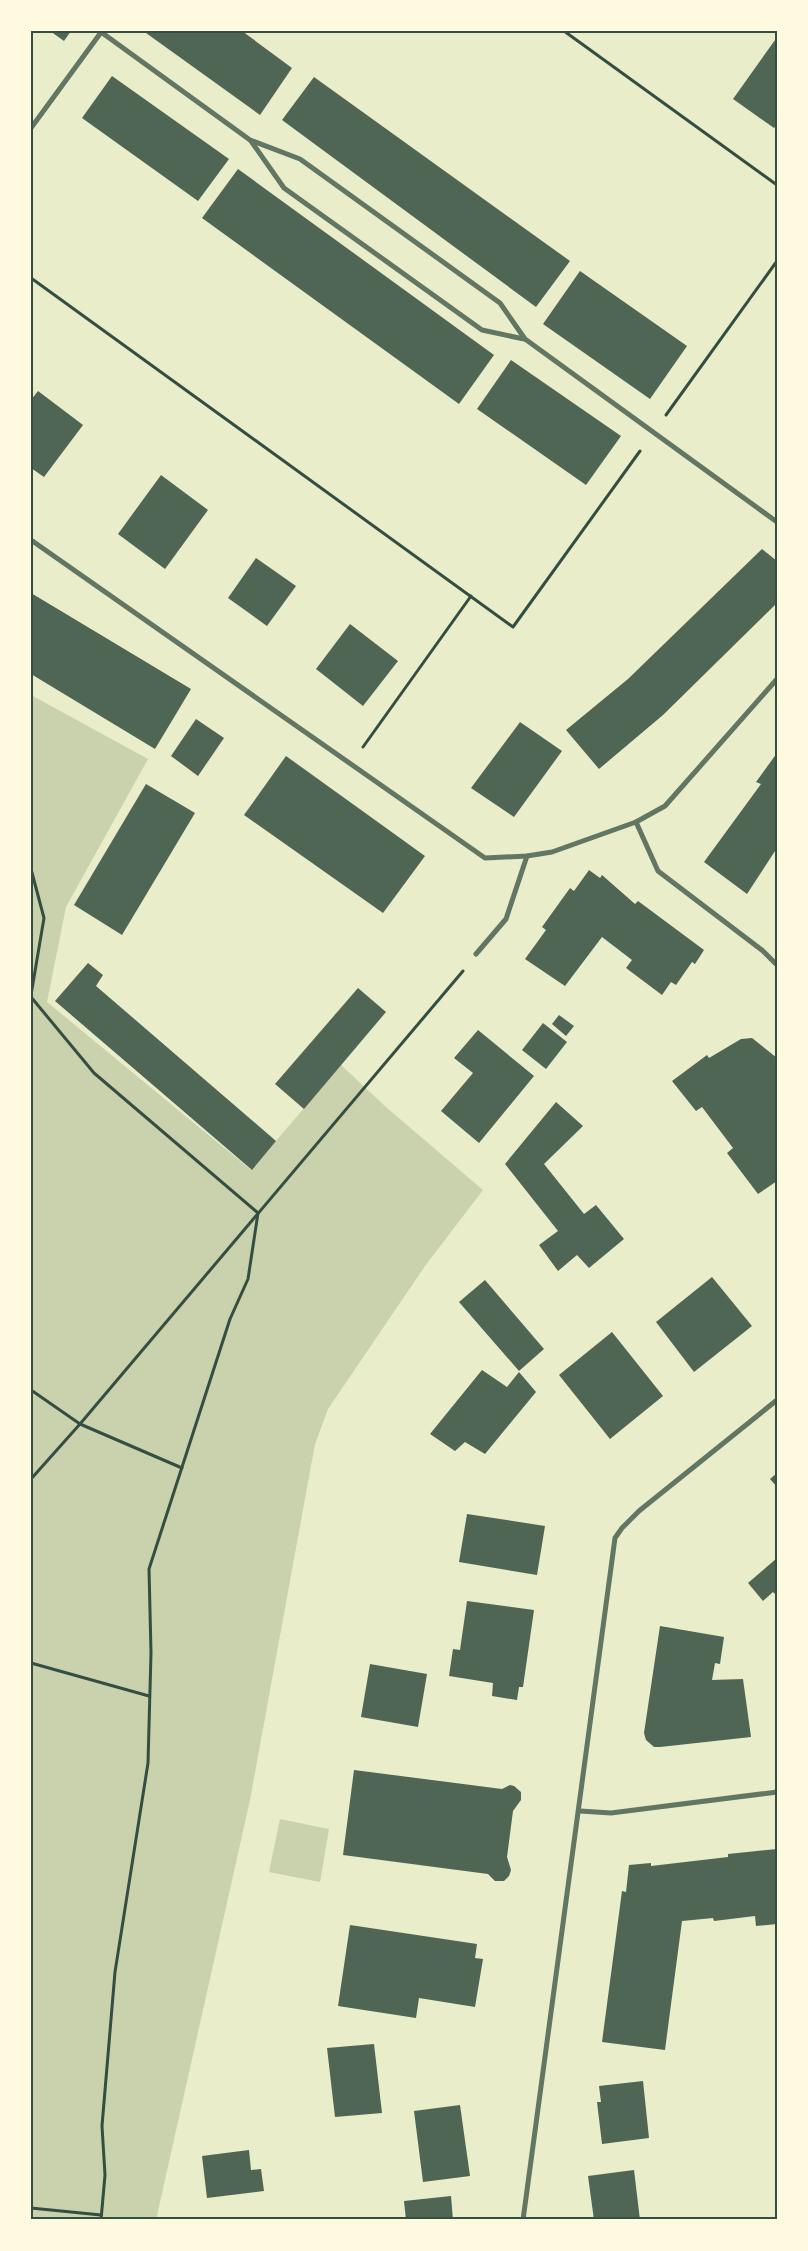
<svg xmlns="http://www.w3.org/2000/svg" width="808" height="2251" font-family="Arial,sans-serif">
<rect width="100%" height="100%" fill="#e9edc9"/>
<g fill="#cad2ad">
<path d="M31 695 148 759 66 907 47 1002 251 1170 341 1065 386 1107 483 1190 425 1266 328 1409 315 1444 250 1800 156 2220H31Z"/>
<path d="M280 1819 329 1829 320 1882 269 1872Z"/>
</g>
<g fill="#4f6655">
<path d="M50 31H71L64 41Z"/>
<path d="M147 31H242L292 68 260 115 146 33Z"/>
<path d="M775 40 777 125 774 128 733 99Z"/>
<path d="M112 76 229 159 198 201 82 118Z"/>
<path d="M314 77 570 261 536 307 282 120Z"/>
<path d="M238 169 494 355 459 404 202 218Z"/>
<path d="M580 271 687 346 650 399 543 324Z"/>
<path d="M511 360 621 436 586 485 477 409Z"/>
<path d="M38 391 83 425 44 477 31 468V400Z"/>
<path d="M161 475 208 510 165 569 118 534Z"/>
<path d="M762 549 777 561V603L663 715 599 769 566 730 628 679Z"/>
<path d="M256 558 296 586 267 626 228 598Z"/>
<path d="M31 593 191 689 155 749 31 674Z"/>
<path d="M350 624 398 661 363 706 316 669Z"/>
<path d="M196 719 224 738 198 776 171 756Z"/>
<path d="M520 722 562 751 514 817 471 788Z"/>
<path d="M777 753V848L747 894 704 862 761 784 756 782Z"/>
<path d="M286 756 425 856 383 913 244 815Z"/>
<path d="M146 784 195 813 122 935 74 905Z"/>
<path d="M589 870 600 878 602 875 635 904 638 901 704 950 695 964 692 962 676 985 671 982 662 995 626 968 632 960 602 937 565 986 525 959 546 930 542 927 570 888 574 891Z"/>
<path d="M88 963 103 975 96 986 276 1141 252 1170 55 1001Z"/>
<path d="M358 988 386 1012 304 1109 275 1084Z"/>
<path d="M559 1015 574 1026 566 1036 552 1024Z"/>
<path d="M543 1023 567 1042 546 1069 522 1050Z"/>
<path d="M478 1030 534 1076 479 1143 441 1111 473 1073 454 1058Z"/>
<path d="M752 1038 777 1058V1181L758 1194 727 1153 733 1148 702 1107 696 1111 672 1081 707 1055 709 1058 741 1039Z"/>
<path d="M556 1102 583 1126 544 1164 584 1214 596 1205 624 1239 589 1268 577 1255 558 1271 539 1245 558 1231 505 1164Z"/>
<path d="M712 1277 752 1326 694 1372 656 1322Z"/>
<path d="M485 1280 544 1349 519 1371 459 1302Z"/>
<path d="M612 1332 663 1396 610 1439 559 1375Z"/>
<path d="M482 1370 507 1387 519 1372 536 1392 485 1454 465 1442 455 1451 430 1434Z"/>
<path d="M777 1473V1487L770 1479Z"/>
<path d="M467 1514 545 1526 537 1575 459 1562Z"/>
<path d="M777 1558V1596L773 1592 763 1601 748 1583Z"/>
<path d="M467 1601 534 1610 523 1687H519L517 1700 492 1696 493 1683 449 1676 453 1649 460 1650Z"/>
<path d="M660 1626 724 1637 720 1664 715 1663 712 1680 743 1679 751 1737 660 1747H654L646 1740 644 1733Z"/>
<path d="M370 1664 427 1674 418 1727 361 1717Z"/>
<path d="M354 1770 502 1789 510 1785 514 1786 521 1792V1800L513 1811 507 1857 511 1870 509 1876 504 1881H495L488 1874 343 1855Z"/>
<path d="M777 1849V1924L756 1926 755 1916 714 1921 713 1918 682 1921 665 2050 602 2042 622 1891 626 1892 629 1865 651 1863V1866L728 1857V1854Z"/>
<path d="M350 1925 477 1944 475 1958 483 1959 475 2007 419 1998 416 2018 338 2006Z"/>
<path d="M374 2044 382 2113 335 2117 327 2048Z"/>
<path d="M643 2081 649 2138 602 2144 597 2102H601L599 2086Z"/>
<path d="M460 2105 470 2176 423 2182 414 2111Z"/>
<path d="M249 2150 251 2170 261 2169 264 2191 207 2198 202 2156Z"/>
<path d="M634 2170 640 2220H594L588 2176Z"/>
<path d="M451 2196 453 2220H406L404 2201Z"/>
</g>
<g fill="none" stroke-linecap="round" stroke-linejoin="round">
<g stroke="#344e41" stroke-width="3">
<path d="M564 31 777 185"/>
<path d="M31 278 513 627 640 451"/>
<path d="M666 415 777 261"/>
<path d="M363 747 471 596"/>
<path d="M31 869 44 918 31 995"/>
<path d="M31 997 94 1073 258 1213 248 1279 230 1319 149 1569 151 1653 148 1763 115 1972 102 2126 105 2175 101 2220"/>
<path d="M31 1390 80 1424 182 1468"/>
<path d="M31 1479 80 1424 463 971"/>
<path d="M31 1663 149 1696"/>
<path d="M31 2208 101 2215"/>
</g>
<g stroke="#617663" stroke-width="5">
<path d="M101 32 250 140 300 159 500 303 525 339 777 522"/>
<path d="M31 128 102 31"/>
<path d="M251 141 284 188 482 330 524 339"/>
<path d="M31 540 485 858 527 856 552 852 636 822 665 806 777 679"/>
<path d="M636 822 658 871 763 951 777 965"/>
<path d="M476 954 506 919 527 856"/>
<path d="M580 1811 611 1813 777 1792"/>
<path d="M523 2220 615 1538 622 1528 639 1511 777 1400"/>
</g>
</g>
<rect width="808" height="2251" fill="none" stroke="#fefae0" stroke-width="65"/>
<rect x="32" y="32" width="744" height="2186" fill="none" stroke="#344e41" stroke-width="2"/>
</svg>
